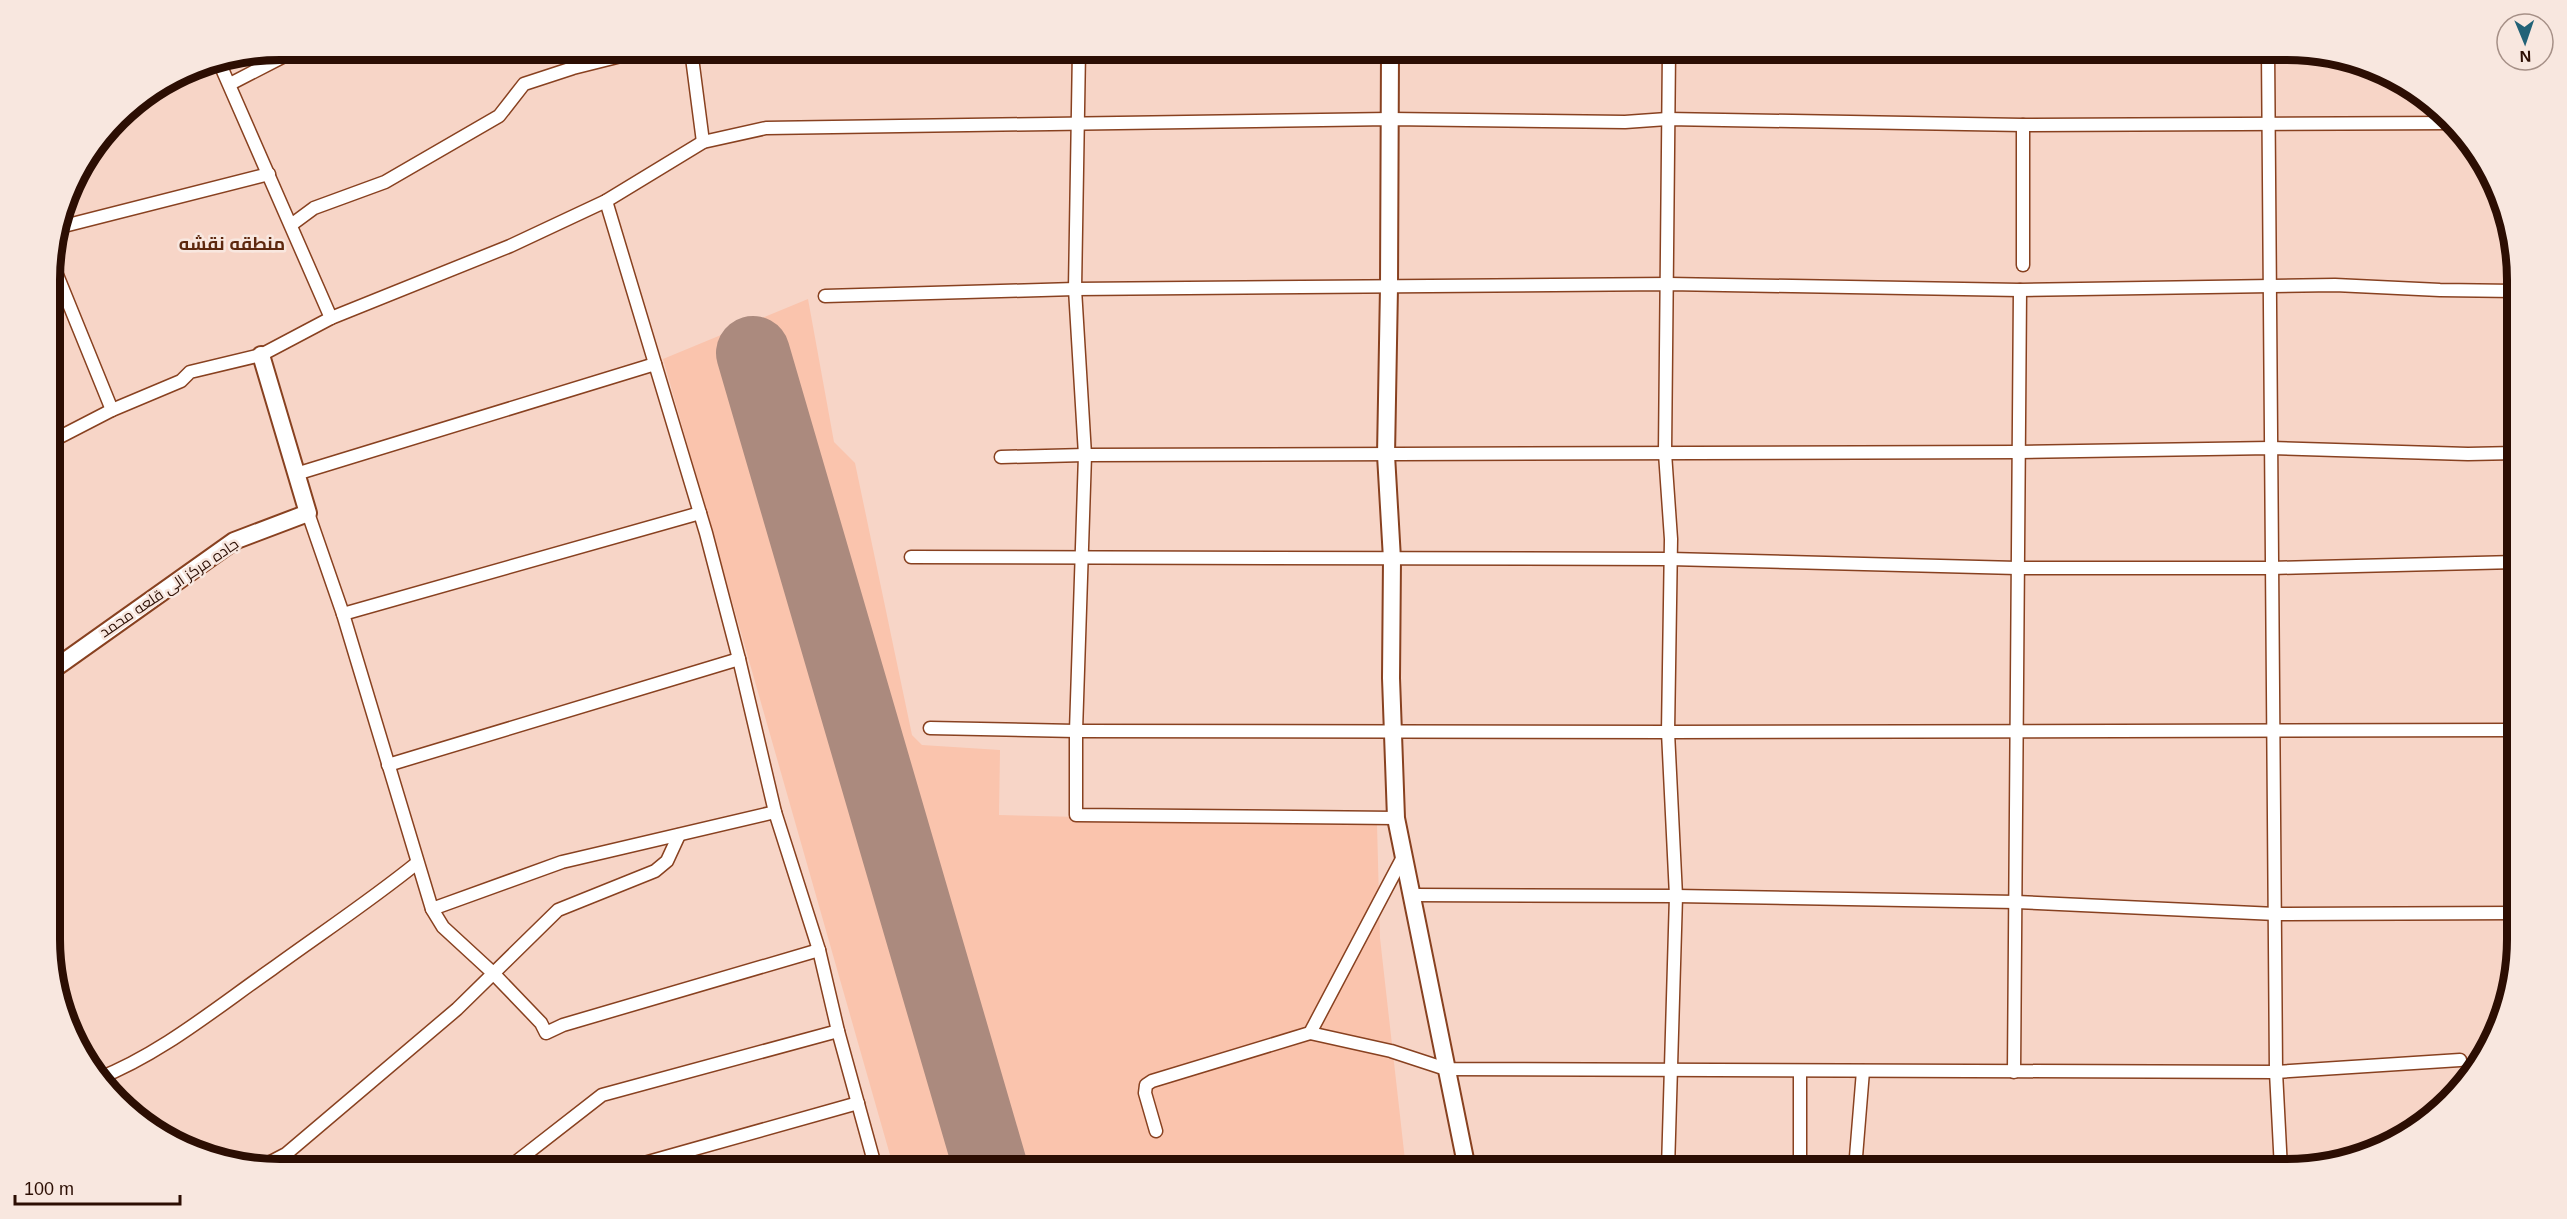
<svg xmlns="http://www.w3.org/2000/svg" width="2567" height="1219" font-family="Helvetica,Cairo,sans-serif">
<rect width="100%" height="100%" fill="#f7d5c7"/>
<path fill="#fac4ad" d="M808 299 834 442 855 463 912 735 922 745 1000 750 999 815 1377 824 1380 938 1406 1169H894L663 359Z"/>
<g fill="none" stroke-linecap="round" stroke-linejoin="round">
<path stroke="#ab8a7e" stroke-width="74" d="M753 353 991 1169"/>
<defs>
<g id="street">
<path d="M691 50 703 142"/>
<path d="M1079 50 1075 289 1085 455 1076 731V815L1396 818"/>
<path d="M2268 50 2276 1072 2281 1169"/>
<path d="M219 62 331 318"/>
<path d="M230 84 296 50"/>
<path d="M2023 125V265"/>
<path d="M606 201 706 533 739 659 775 812 819 950 838 1031 876 1169"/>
<path d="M291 225 314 208 385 182 499 116 524 84 573 68 645 50"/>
<path d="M60 227 269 174"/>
<path d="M51 260 112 410"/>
<path d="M825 296 1075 289 1669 284 2020 290 2335 285 2440 290 2516 291"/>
<path d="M50 442 112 410 181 381 190 372 261 355 331 318 510 246 606 201 703 142 766 128 1390 119 1625 122 1667 119 2023 125 2453 123"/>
<path d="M1001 457 1085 455 2018 452 2271 448 2468 454 2516 453"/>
<path d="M296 474 655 364"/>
<path d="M308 513 343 614 432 909 443 927 493 973 541 1023 546 1033 563 1025 819 950"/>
<path d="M911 557 1670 559 2017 568H2271L2516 562"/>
<path d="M343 614 700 513"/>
<path d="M930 728 1076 731 1668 732 2517 730"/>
<path d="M388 765 739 659"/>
<path d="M1413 895 1676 896 2016 902 2276 914 2517 913"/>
<path d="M432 909 562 862 775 812"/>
<path d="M1310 1033 1391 1051 1446 1069 2276 1072 2460 1060"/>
<path d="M1800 1071V1169"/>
<path d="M2014 1072 2020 290"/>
<path d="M97 1079C161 1054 216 1008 272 969 320 934 370 901 417 863"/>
<path d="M1156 1131 1145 1093 1146 1085 1152 1081 1310 1033 1404 855"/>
<path d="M263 1166 286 1154 457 1009 558 910 655 871 667 861 679 835"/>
<path d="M507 1169 602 1095 838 1031"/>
<path d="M623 1169 858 1103"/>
<path d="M1668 1169 1676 896 1668 732 1671 539 1665 453 1669 50"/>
<path d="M1855 1169 1863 1071"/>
</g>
<g id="secondary">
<path d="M1390 50 1389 287 1386 455 1392 559 1391 678 1396 818 1467 1169"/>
<path d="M51 671 234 541 308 513 261 355"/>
</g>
</defs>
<use href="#street" stroke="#884120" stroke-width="15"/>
<use href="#secondary" stroke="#884120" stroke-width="20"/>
<use href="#street" stroke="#fff" stroke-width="12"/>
<use href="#secondary" stroke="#fff" stroke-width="16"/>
</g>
<g text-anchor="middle" stroke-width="5" stroke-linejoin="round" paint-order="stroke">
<g font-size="15" fill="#2c0e03" stroke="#f8e7df">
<text transform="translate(169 588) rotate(-34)" y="5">جاده مرکز الی قلعه محمد</text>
</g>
<g font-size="18" font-weight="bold" fill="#5d280e" stroke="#f8e7df">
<text x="232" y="250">منطقه نقشه</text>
</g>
</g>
<path d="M0 0H2567V1219H0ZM280 60H2287A220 220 0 0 1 2507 280V939A220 220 0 0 1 2287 1159H280A220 220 0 0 1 60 939V280A220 220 0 0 1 280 60Z" fill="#f8e7df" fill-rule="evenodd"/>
<path fill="none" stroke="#2c0e03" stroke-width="8" d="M280 60H2287A220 220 0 0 1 2507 280V939A220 220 0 0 1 2287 1159H280A220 220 0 0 1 60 939V280A220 220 0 0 1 280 60Z"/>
<g transform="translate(2525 42) rotate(178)"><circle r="28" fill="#f8e7df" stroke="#a69087" stroke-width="1.5"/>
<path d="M0-4.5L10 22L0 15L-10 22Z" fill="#226277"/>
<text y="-9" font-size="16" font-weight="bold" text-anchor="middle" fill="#2c0e03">N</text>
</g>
<path d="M15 1195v9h165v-9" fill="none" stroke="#2c0e03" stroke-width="3"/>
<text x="24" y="1195" font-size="18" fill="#2c0e03" stroke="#f8e7df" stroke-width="4.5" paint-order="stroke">100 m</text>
</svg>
